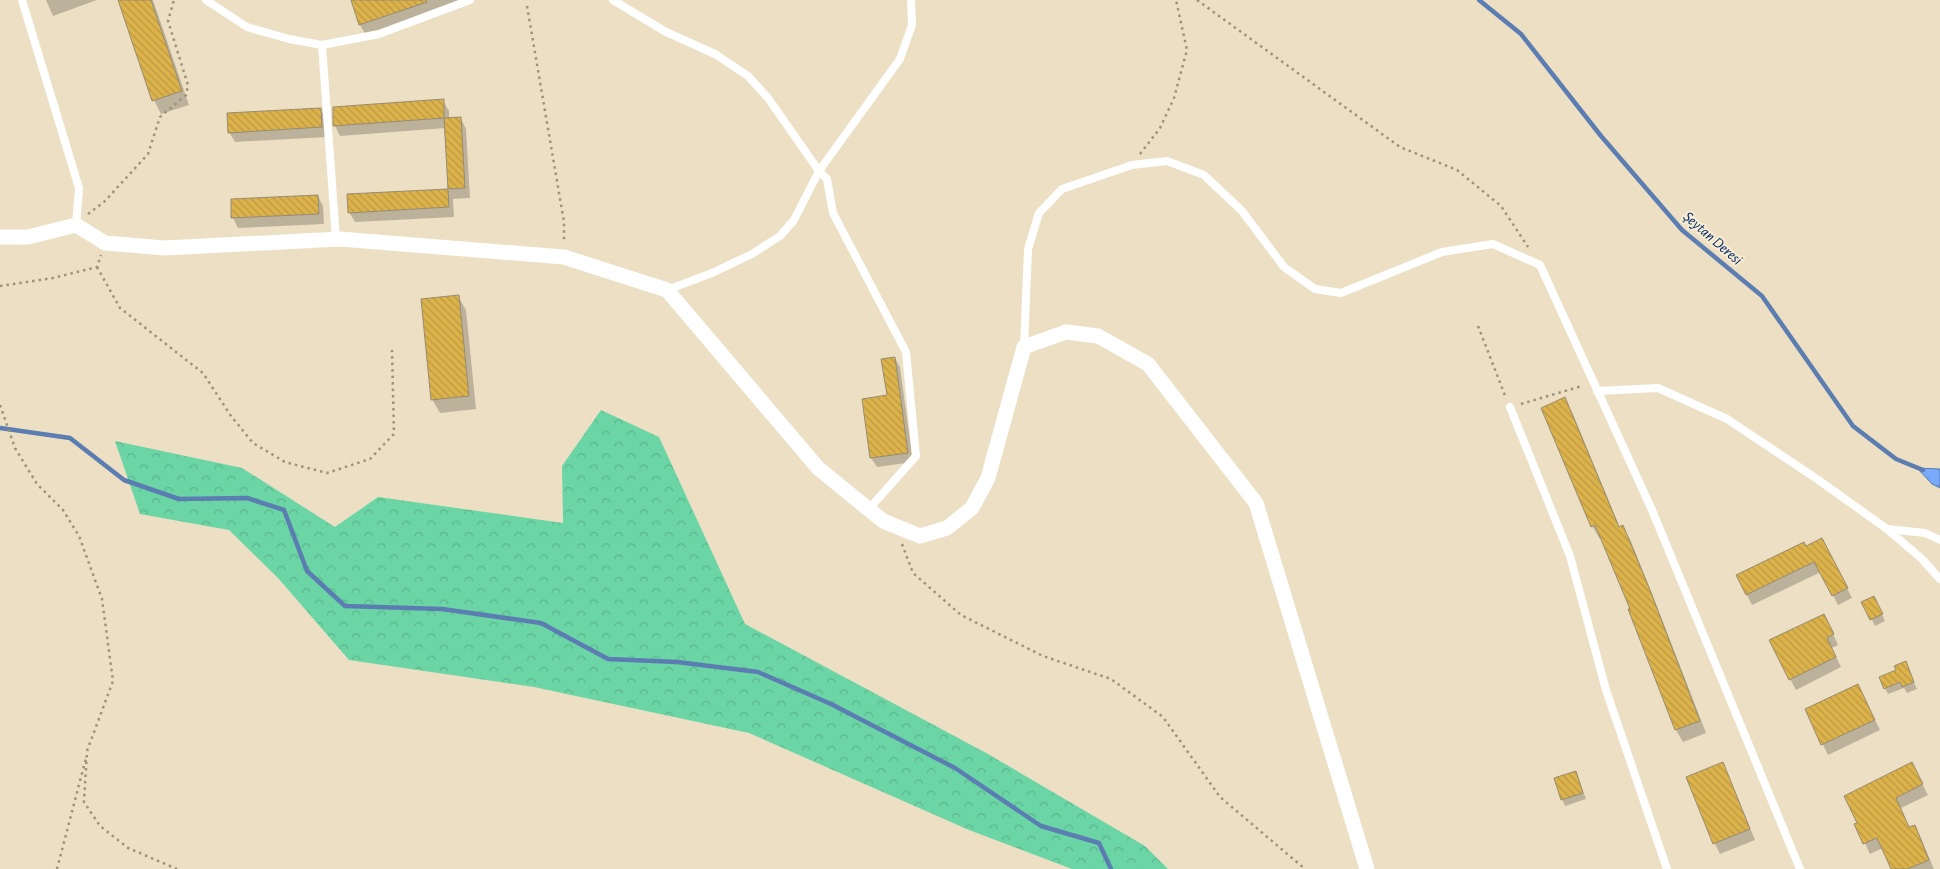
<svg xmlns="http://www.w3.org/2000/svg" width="1940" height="869" font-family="'Alegreya Sans',sans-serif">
<defs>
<pattern id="forest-crowns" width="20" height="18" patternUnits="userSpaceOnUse" patternTransform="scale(1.25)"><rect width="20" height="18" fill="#6bd5a5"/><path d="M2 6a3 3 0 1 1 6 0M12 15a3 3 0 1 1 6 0" fill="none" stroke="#5cb68d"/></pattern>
<pattern id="water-ripples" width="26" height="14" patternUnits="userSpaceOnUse" patternTransform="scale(1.25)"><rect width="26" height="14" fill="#78aafb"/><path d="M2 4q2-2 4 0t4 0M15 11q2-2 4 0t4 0" fill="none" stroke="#6791d6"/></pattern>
<pattern id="building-back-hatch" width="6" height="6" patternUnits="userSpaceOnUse" patternTransform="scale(1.25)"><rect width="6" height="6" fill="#dcb24b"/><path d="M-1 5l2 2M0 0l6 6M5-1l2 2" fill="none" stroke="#bc9840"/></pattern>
</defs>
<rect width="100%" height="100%" fill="#ecdfc3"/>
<path fill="url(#forest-crowns)" d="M601 410 659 437 745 624 988 754 1145 846 1168 869H1072L969 830 749 733 534 687 349 660 278 578 229 530 140 514 115 441 242 468 335 527 378 497 563 523 562 466Z"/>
<path fill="url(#water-ripples)" stroke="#5b7db2" d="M1917 468 1940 469V488L1932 484Z"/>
<g fill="#0003">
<path d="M46 0H97L53 16Z"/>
<path d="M120 0H153L189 105 161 114 154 100Z"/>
<path d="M352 0H475L367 37 360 25Z"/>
<path d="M443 101 449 111V119H461L466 129 470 198 453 199 454 217 355 222 349 212 348 196 450 190 446 128 340 136 335 126Z"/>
<path d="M320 109 326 119 327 137 235 142 229 132Z"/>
<path d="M318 196 323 206 324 224 238 228 233 218Z"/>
<path d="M458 296 466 310 476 409 440 413 432 399Z"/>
<path d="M895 358 900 367 913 462 877 467 871 458 888 396Z"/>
<path d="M1565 399 1572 412 1620 528 1622 527 1630 539 1656 604 1706 733 1683 742 1676 730 1632 609 1602 538 1600 539 1592 526Z"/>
<path d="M1828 550 1852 598 1838 605 1821 572 1752 605 1737 576Z"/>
<path d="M1863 602 1877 604 1885 621 1875 626Z"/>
<path d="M1829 625 1838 645 1832 648 1841 667 1796 690 1770 641Z"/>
<path d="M1905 663 1917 689 1907 693 1904 688 1888 694 1885 688Z"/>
<path d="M1863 696 1880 730 1828 755 1806 710Z"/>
<path d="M1722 764 1728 774 1755 840 1720 854 1715 844 1688 778Z"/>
<path d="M1576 772 1586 799 1565 806 1562 799Z"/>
<path d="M1917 774 1928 795 1901 808 1909 828 1914 826 1920 836 1934 869H1892L1883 848 1870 854 1856 824Z"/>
</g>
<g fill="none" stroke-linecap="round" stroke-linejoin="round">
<g stroke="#5b7db2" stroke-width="4.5">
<path d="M1479 0 1521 34 1601 136 1682 230 1762 296 1853 426 1896 459 1923 470"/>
<path d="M0 428 70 438 124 480 179 499 247 498 284 510 307 571 345 606 442 609 541 623 608 659 677 662 758 672 831 704 955 768 1041 826 1099 843 1111 869"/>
</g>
</g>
<g fill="url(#building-back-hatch)" stroke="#978c72">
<path d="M118 0H151L182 91 152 101Z"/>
<path d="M351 0H426L427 2 359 25Z"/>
<path d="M444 99V118L333 126V107Z"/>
<path d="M321 108 322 127 228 133 227 113Z"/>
<path d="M461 117 465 188 448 189 444 118Z"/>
<path d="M448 189 449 207 348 213 347 194Z"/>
<path d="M318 195 319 214 231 218V199Z"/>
<path d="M459 295 469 396 431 400 421 299Z"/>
<path d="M895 357 908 453 870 458 862 399 887 395 881 359Z"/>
<path d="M1565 397 1619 527 1623 525 1650 590 1700 721 1675 730 1628 609H1630L1595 525 1591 527 1541 408Z"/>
<path d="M1822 538 1848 588 1832 596 1814 562 1746 595 1736 575 1804 542 1806 546Z"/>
<path d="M1874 596 1883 614 1870 620 1861 602Z"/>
<path d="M1824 614 1834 634 1827 638 1836 657 1789 680 1769 640Z"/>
<path d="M1906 661 1914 682 1902 687 1900 682 1884 689 1879 677 1896 670 1894 666Z"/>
<path d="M1858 684 1875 720 1821 745 1805 709Z"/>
<path d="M1723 762 1750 829 1713 844 1686 777Z"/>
<path d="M1912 762 1923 784 1896 798 1909 827 1915 825 1929 860 1908 869H1891L1877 838 1863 844 1854 824 1857 823 1844 796Z"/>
<path d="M1576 771 1583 793 1561 800 1554 778Z"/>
</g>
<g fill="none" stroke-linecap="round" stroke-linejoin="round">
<g stroke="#9c927d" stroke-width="2.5" stroke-dasharray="2.5 4" stroke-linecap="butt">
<path d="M1197 0 1400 147 1457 170 1501 206 1528 247"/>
<path d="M527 6 564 222V243"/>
<path d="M1140 154 1160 128 1174 98 1187 50 1176 0"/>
<path d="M88 214 104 202 148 154 160 117 186 95 188 85 168 21 174 0"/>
<path d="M97 267 120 308 203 373 231 416 253 443 285 462 327 473 370 459 394 434 392 350"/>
<path d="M0 286 53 278 97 267 101 255"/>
<path d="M1478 326 1506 398"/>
<path d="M1521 404 1582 386"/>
<path d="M0 405 15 448 37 484 63 510 79 536 102 599 113 681 87 751 84 802 100 826 128 848 177 869"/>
<path d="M902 544 913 573 961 615 1043 656 1111 679 1163 717 1220 797 1305 869"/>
<path d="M57 869 86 758"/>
</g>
<g stroke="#fff" stroke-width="8">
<path d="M22 0 79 188 76 225"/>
<path d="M206 0 247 27 289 39 322 45 379 34 470 0"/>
<path d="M613 0 666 32 715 54 748 76 768 98 819 171 827 179 833 213 906 352 916 456 868 510"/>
<path d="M322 45 336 239"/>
<path d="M667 290 712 273 752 254 780 236 794 220 819 171 900 59 912 25 911 0"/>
<path d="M1024 347 1028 249 1039 213 1062 189 1132 165 1167 161 1204 175 1242 211 1284 267 1315 289 1341 293 1442 252 1493 244 1540 265 1652 510 1800 869"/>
<path d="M1597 391 1658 388 1727 419 1817 479 1887 529 1922 559 1940 579"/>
<path d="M1510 407 1570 556 1606 690 1667 869"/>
<path d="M1887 529 1925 533 1940 540"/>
</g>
<path stroke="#fff" stroke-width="15" d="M0 237H28L76 225 105 243 165 248 340 239 564 257 667 290 818 468 883 521 920 536 947 528 972 508 988 478 1024 347 1066 332 1098 336 1148 364 1256 503 1367 869"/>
</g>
<g text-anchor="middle" stroke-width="4" stroke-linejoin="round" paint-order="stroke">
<g font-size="15" font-style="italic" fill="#002d71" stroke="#f9ecd0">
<text transform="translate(1713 238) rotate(41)" y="5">Şeytan Deresi</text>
</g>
</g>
</svg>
